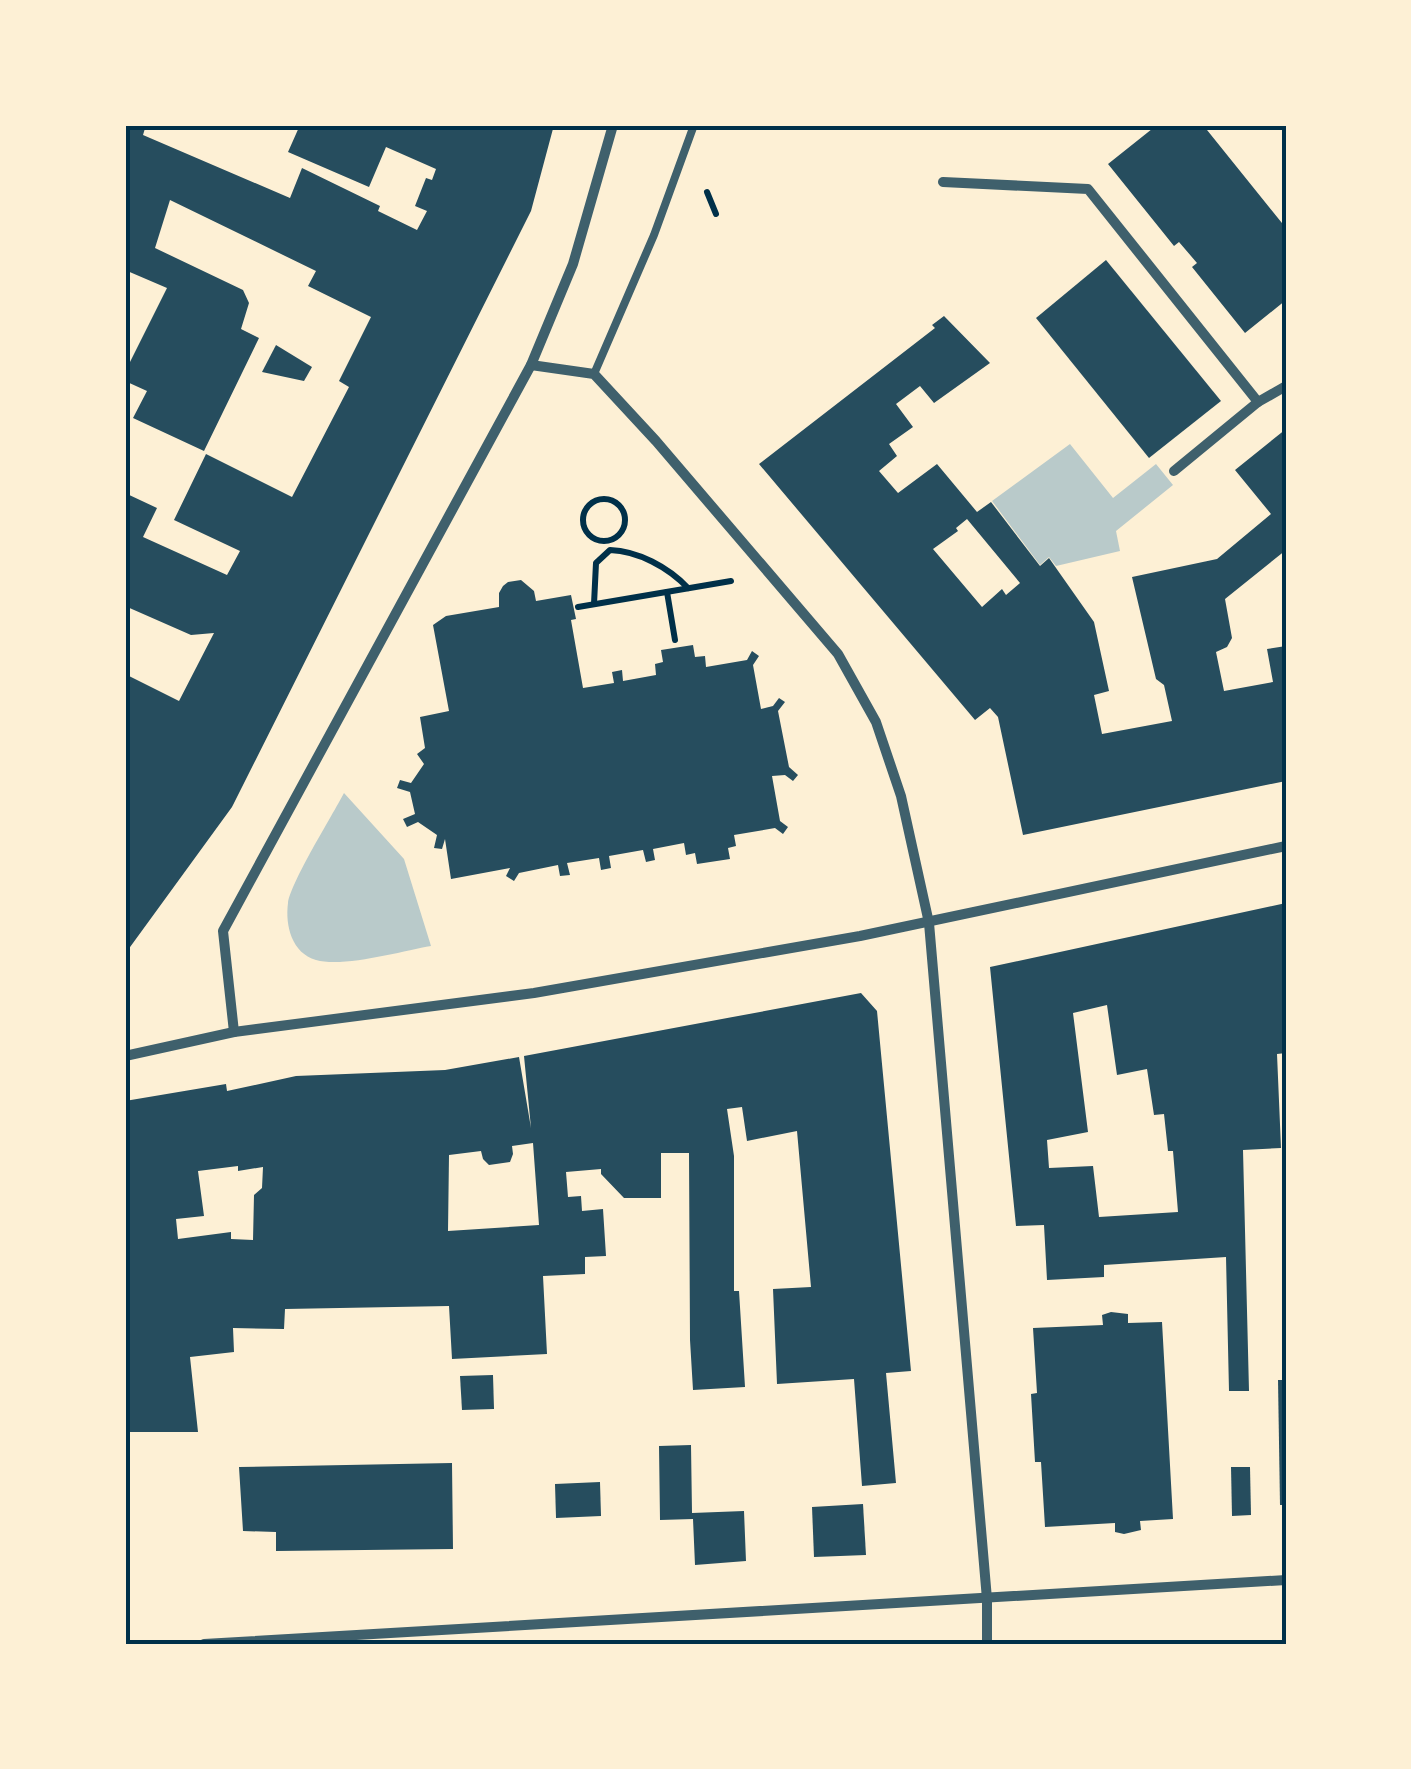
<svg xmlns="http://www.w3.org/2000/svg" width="1411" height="1769" font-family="'Sofia Sans Condensed',sans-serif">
<rect width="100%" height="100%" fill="#fdf0d5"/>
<g fill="#b9caca">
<path d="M1070 444 1113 498 1156 464 1173 485 1116 531 1120 551 1056 566 1049 557 1040 565 992 501Z"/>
<path d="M344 793 404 859 431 946C402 951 343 968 316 960 292 953 285 926 288 903 291 882 332 816 344 793Z"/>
</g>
<g fill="#264d5e" fill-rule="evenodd">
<path d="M125 125H146L143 135 290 198 302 168 380 206 378 211 417 230 427 211 415 206 426 178 432 180 436 169 386 147 369 187 288 152 300 125H554L531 211 232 807 125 954V674L179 701 214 633 191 635 125 606V493L157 508 143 537 227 575 240 551 174 520 206 454 292 497 349 387 339 381 371 317 308 286 316 271 170 200 155 248 243 290 249 303 241 329 259 338 204 451 133 418 147 391 125 381V372L167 288 125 270Z"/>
<path d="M1157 125H1203L1286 228V300L1245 333 1192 267 1197 263 1179 242 1174 246 1108 164Z"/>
<path d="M1106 260 1221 401 1149 458 1036 318Z"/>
<path d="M944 316 990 363 934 403 920 386 896 404 913 427 889 444 897 456 879 471 898 493 937 464 977 512 991 502 1040 566 1049 558 1094 622 1109 691 1094 695 1102 734 1172 721 1164 685 1156 679 1132 577 1217 559 1271 514 1235 470 1286 429V550L1225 599 1232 638 1227 647 1216 652 1224 691 1273 682 1267 649 1286 646V781L1023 835 998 717 990 708 975 720 759 464 935 328 932 325ZM967 519 1020 583 1006 595 1002 589 982 607 933 549 958 531 956 528Z"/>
<path d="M276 345 312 367 304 381 262 372Z"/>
<path d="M521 580 534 591 536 601 571 595 576 619 571 620 583 688 614 683 612 672 622 670 623 681 656 675 655 664 663 662 661 650 693 645 695 657 705 656 706 667 747 660 752 651 759 656 753 665 761 709 773 706 779 698 785 702 778 711 789 767 798 775 793 781 785 775 772 776 780 821 788 827 783 834 775 828 734 835 736 846 728 848 730 859 697 864 695 853 686 855 684 843 653 849 655 860 646 862 643 850 609 856 611 868 601 870 599 858 567 863 570 875 560 876 558 865 519 873 514 881 506 876 510 868 451 879 445 839 442 849 434 848 437 835 418 822 407 827 403 819 415 814 410 792 397 788 400 780 411 783 424 764 417 754 425 748 420 717 449 711 433 625 446 616 499 607V593L503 586 508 582Z"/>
<path d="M1286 903V1053L1277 1054 1281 1148 1243 1150 1249 1391H1229L1226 1257 1104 1265V1277L1047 1280 1044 1225 1016 1226 990 967ZM1107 1005 1117 1075 1147 1069 1154 1115 1164 1114 1168 1151H1173L1178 1212 1099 1217 1093 1166 1049 1168 1047 1140 1088 1132 1073 1013Z"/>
<path d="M861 993 877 1011 911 1371 886 1373 896 1483 862 1486 854 1379 777 1384 773 1289 811 1287 797 1131 747 1141 742 1107 727 1109 734 1156V1291H739L745 1387 693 1390 690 1340 689 1153H661V1198H624L601 1174V1169L566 1172 568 1197 581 1196 582 1211 603 1209 606 1256 585 1257V1274L543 1276 547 1354 452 1359 449 1306 285 1309 284 1329 233 1328 234 1352 190 1357 198 1432H125V1101L226 1084 227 1091 296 1076 445 1070 519 1057 531 1128 524 1056ZM533 1143 539 1225 448 1231 449 1155 481 1151 483 1159 489 1165 510 1162 513 1154 512 1146ZM238 1166V1171L263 1167 262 1188 254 1195 253 1240 231 1239V1232L178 1239 176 1219 204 1216 198 1171Z"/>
<path d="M1111 1312 1128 1314V1323L1162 1322 1173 1519 1140 1521 1141 1530 1124 1534 1115 1532V1523L1045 1527 1041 1462H1035L1031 1394 1037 1393 1033 1328 1103 1325 1102 1315Z"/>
<path d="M493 1375 494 1409 462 1410 460 1376Z"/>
<path d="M1278 1380H1286V1505H1280Z"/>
<path d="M691 1445 692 1513 744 1511 746 1561 695 1565 693 1519 660 1520 659 1446Z"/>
<path d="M452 1463 453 1549 276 1551V1532L243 1531 239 1467Z"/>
<path d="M1231 1467H1250L1251 1515 1232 1516Z"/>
<path d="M600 1482 601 1516 556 1518 555 1484Z"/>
<path d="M863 1504 866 1555 814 1557 812 1507Z"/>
</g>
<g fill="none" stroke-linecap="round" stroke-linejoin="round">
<g stroke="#003049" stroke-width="6">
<path d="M707 192 716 214"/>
<circle cx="604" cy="520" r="21"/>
<path d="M667 592 675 640"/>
<path d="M594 604 596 563 610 550C638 551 668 567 688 588"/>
<path d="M578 607 731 581"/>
</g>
<path stroke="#3f606c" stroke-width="8" d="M594 374 654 235 694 125"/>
<g stroke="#3f606c" stroke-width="10">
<path d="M943 182 1088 189 1258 402"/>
<path d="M531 365 594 374 656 441 838 654 876 722 901 796 929 923 987 1599V1644"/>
<path d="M1174 471 1258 402 1286 386"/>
<path d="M234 1032 223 931 531 365 573 264 613 125"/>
<path d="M125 1056 234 1032 534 993 860 936 1286 846"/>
<path d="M204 1644 1286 1580"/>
</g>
</g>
<rect width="1411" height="1769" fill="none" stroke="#fdf0d5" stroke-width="255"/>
<rect x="128" y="128" width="1156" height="1514" fill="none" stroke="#003049" stroke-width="4"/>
</svg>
